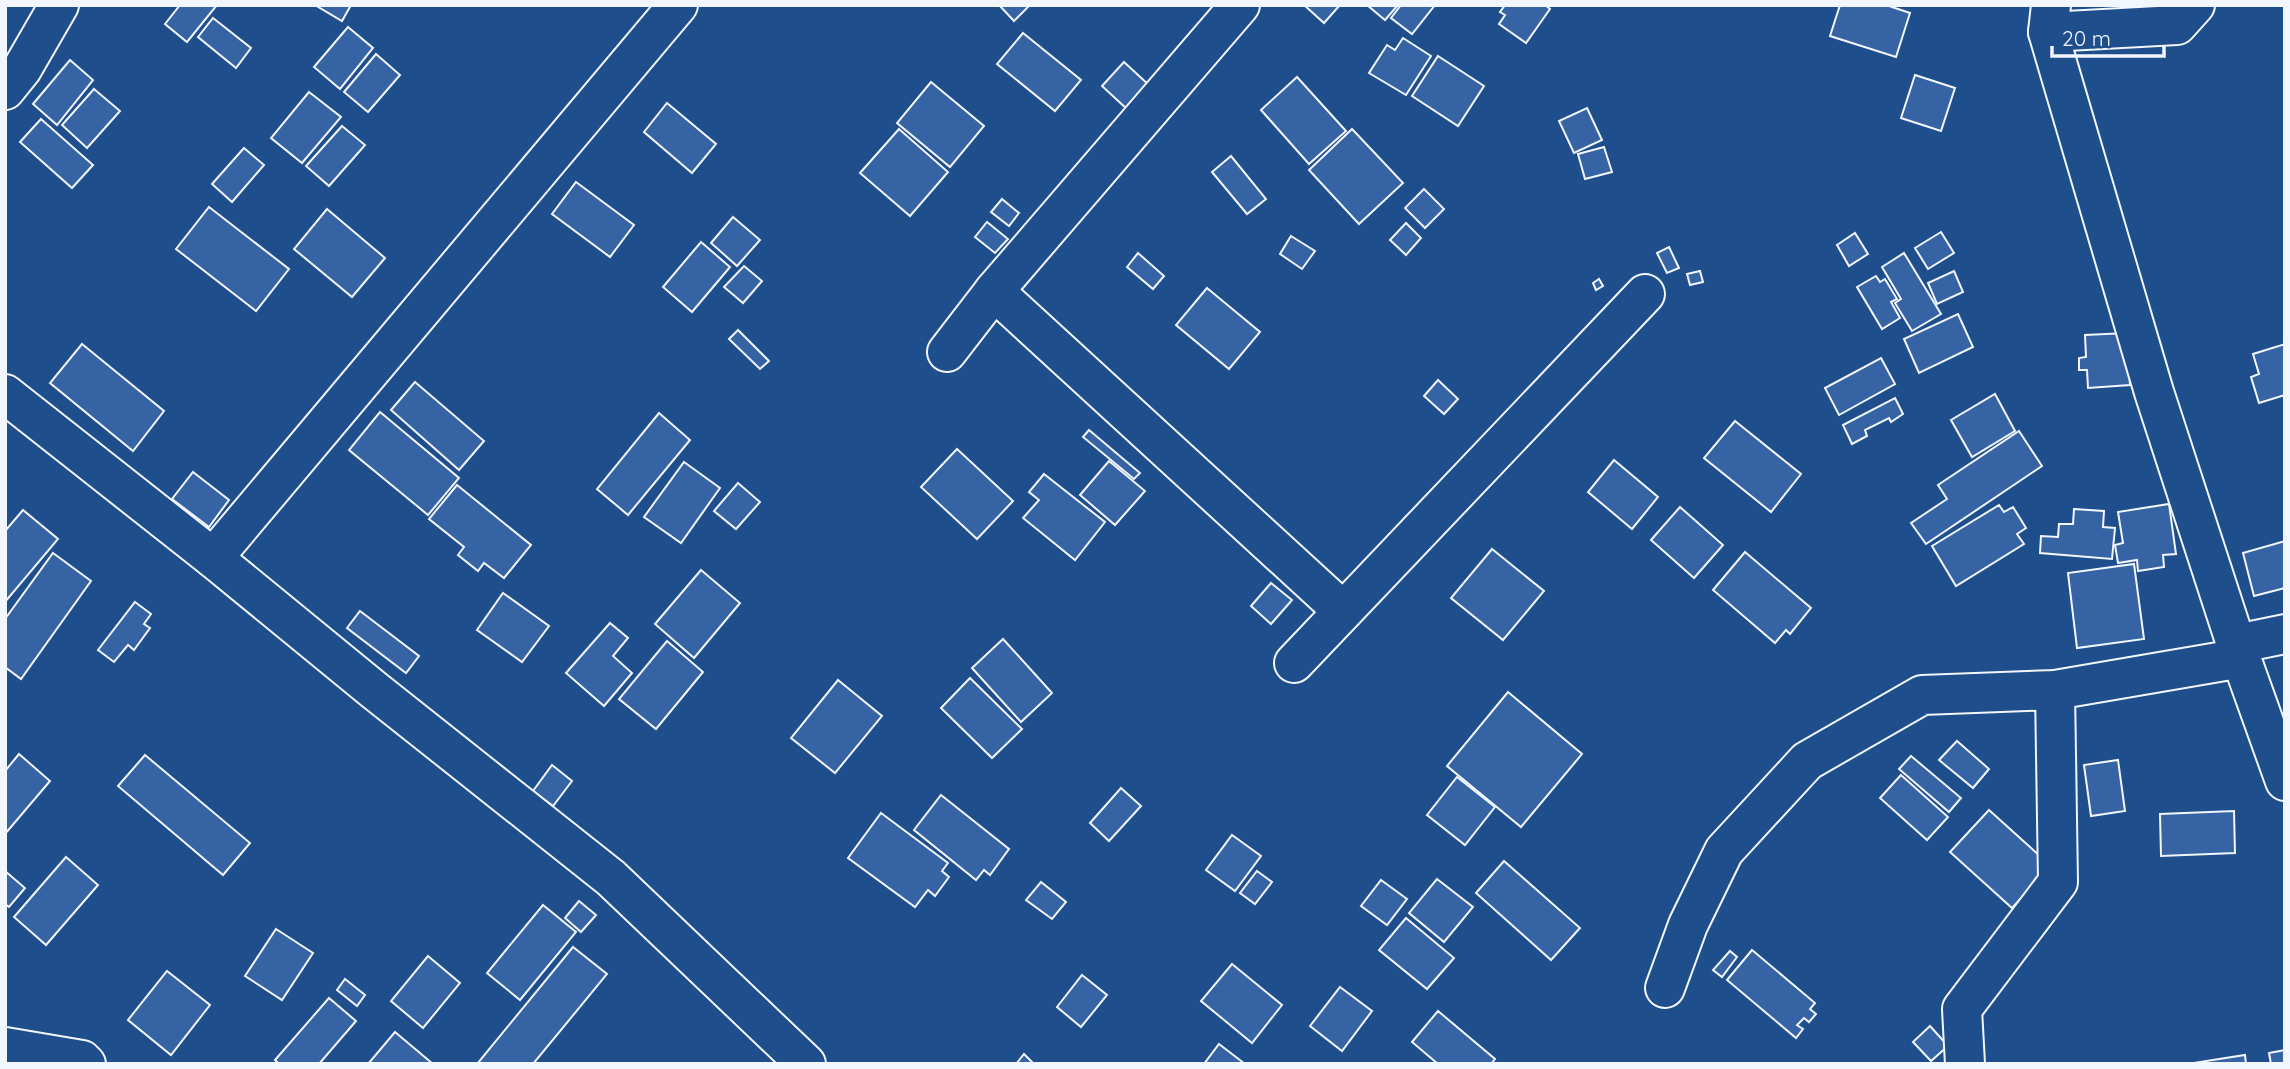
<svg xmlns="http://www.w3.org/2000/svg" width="2290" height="1069" font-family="Quicksand,sans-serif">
<rect width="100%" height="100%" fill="#1f4e8c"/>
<g fill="#3563a3" stroke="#f2f6ff" stroke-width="2">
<path d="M180 5H217L187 42 165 24Z"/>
<path d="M315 5H351L342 21Z"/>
<path d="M999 5H1030L1014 21Z"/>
<path d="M1304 5H1340L1324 23Z"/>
<path d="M1367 5H1398L1385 20Z"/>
<path d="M1401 5H1435L1412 34 1391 18Z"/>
<path d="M1505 5H1545L1550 9 1526 43 1499 24 1505 15 1500 12Z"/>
<path d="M1840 5H1886L1910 13 1896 57 1830 36Z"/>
<path d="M213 18 251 48 236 68 198 37Z"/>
<path d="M348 27 373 48 340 89 314 67Z"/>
<path d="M1023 33 1081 80 1055 111 997 64Z"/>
<path d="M1403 38 1431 56 1406 95 1369 73 1387 45 1395 50Z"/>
<path d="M376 54 400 75 368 112 344 92Z"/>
<path d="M1438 56 1484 86 1458 126 1412 96Z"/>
<path d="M70 60 93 80 57 125 33 104Z"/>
<path d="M1124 62 1150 86 1128 110 1102 86Z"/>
<path d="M1915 75 1955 88 1941 131 1901 118Z"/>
<path d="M1297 77 1346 131 1309 164 1261 110Z"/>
<path d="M931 82 984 126 950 167 897 123Z"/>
<path d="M94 89 120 111 87 148 62 125Z"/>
<path d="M309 92 341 117 302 163 271 138Z"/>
<path d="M667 103 716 144 692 173 644 132Z"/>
<path d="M1587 108 1602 140 1574 153 1559 121Z"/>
<path d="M41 119 93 165 72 188 20 142Z"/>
<path d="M342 126 365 145 329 186 306 166Z"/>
<path d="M899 129 948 172 910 216 860 173Z"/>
<path d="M1352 129 1403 183 1359 224 1309 170Z"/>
<path d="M1604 147 1612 172 1585 179 1578 154Z"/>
<path d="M244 148 264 165 232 202 212 184Z"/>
<path d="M1231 156 1266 199 1247 214 1212 172Z"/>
<path d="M576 182 634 225 610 257 552 214Z"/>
<path d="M1424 189 1444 209 1425 228 1405 208Z"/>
<path d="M1002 199 1019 213 1009 226 991 212Z"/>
<path d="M209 207 289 269 256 311 176 249Z"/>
<path d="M327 209 385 258 352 297 294 249Z"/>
<path d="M733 217 760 240 737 266 711 243Z"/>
<path d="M987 222 1008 239 995 253 975 237Z"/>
<path d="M1406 223 1421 238 1406 255 1390 240Z"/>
<path d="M1941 232 1954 253 1928 269 1915 248Z"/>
<path d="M1855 233 1868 254 1849 266 1837 245Z"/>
<path d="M1291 236 1315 251 1302 269 1280 254Z"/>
<path d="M701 242 730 267 692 312 663 287Z"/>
<path d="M1669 247 1679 268 1667 273 1657 253Z"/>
<path d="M1138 253 1164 276 1153 289 1127 267Z"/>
<path d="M1904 253 1941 314 1912 331 1895 303 1901 299 1882 267Z"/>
<path d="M744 266 762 281 743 303 724 287Z"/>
<path d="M1700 271 1703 282 1690 285 1687 274Z"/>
<path d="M1954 271 1963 292 1937 304 1928 283Z"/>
<path d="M1876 276 1880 282 1885 279 1897 299 1891 302 1900 318 1882 329 1857 287Z"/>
<path d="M1599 279 1603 286 1596 290 1593 283Z"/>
<path d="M1207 288 1260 332 1229 369 1176 325Z"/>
<path d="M1958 314 1973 347 1919 373 1904 339Z"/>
<path d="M738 330 769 361 760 369 729 339Z"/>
<path d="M2127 333 2130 385 2088 388 2087 370H2079V358L2086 357 2085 335Z"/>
<path d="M82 344 164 411 133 451 50 383Z"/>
<path d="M2285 344V395L2259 403 2251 377 2259 374 2253 354Z"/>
<path d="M1881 358 1895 384 1839 415 1825 388Z"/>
<path d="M1438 380 1458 399 1444 414 1424 396Z"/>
<path d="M415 382 484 441 459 470 391 410Z"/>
<path d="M1995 394 2015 431 1972 457 1951 420Z"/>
<path d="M1895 398 1903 414 1891 422 1889 418 1865 430 1867 436 1852 444 1843 425Z"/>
<path d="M380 412 459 478 428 515 349 450Z"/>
<path d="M659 413 690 440 628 515 597 489Z"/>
<path d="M1735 421 1801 474 1771 512 1704 458Z"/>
<path d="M1089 430 1140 473 1134 479 1083 437Z"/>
<path d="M2019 431 2042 466 1926 544 1911 523 1947 499 1938 485Z"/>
<path d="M957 449 1013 501 977 539 921 487Z"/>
<path d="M1614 460 1658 497 1632 529 1588 492Z"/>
<path d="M1109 461 1145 491 1115 525 1080 495Z"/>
<path d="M684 462 720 488 681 543 644 517Z"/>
<path d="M193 472 229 500 209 527 172 499Z"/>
<path d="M1044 474 1105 522 1075 560 1023 518 1039 500 1029 492Z"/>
<path d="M738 483 760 502 736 529 714 511Z"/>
<path d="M457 485 531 545 504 578 484 563 478 571 458 555 464 547 429 519Z"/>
<path d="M2169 504 2176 554 2163 555 2164 567 2138 571 2137 560 2118 563 2115 545 2123 543 2118 512Z"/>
<path d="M1999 505 2004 512 2013 507 2026 528 2017 534 2024 544 1956 586 1932 546Z"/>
<path d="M1680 507 1723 545 1694 578 1651 540Z"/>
<path d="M2074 509 2104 511 2103 527 2115 528 2112 559 2040 553 2041 536 2058 537 2059 524H2073Z"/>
<path d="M23 510 58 539 5 602V531Z"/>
<path d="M2285 541V588L2254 596 2243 553Z"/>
<path d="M1492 549 1544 591 1503 640 1451 598Z"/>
<path d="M1745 552 1811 608 1790 634 1786 630 1775 643 1713 590Z"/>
<path d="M53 553 91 581 21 679 5 667V619Z"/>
<path d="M2134 564 2144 639 2077 648 2068 573Z"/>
<path d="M701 570 740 603 694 658 655 624Z"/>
<path d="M1271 583 1292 600 1271 624 1251 606Z"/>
<path d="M503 593 549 626 522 662 477 630Z"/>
<path d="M135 602 151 614 144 624 150 628 134 650 128 645 114 662 98 650Z"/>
<path d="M360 611 419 656 406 673 347 628Z"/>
<path d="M610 623 628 638 613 656 632 673 604 706 566 673Z"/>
<path d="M1003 639 1052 693 1021 722 972 668Z"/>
<path d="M667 641 703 672 656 729 619 699Z"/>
<path d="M970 678 1022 729 992 758 941 708Z"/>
<path d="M838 680 882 716 835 773 791 738Z"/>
<path d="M1508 692 1582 754 1521 827 1447 766Z"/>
<path d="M1957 741 1989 769 1973 788 1939 760Z"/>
<path d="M19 754 50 781 5 834V771Z"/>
<path d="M145 755 250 843 223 875 118 786Z"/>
<path d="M1911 756 1961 798 1949 812 1899 769Z"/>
<path d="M2118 760 2125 811 2091 816 2084 765Z"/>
<path d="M552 765 572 781 553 806 533 791Z"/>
<path d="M1901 775 1948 817 1927 840 1880 798Z"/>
<path d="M1457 777 1495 807 1465 845 1427 815Z"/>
<path d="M1121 788 1141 806 1109 841 1090 823Z"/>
<path d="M941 795 1009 849 990 875 984 870 976 880 914 830Z"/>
<path d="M1989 810 2051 866 2012 908 1950 852Z"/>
<path d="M2234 811 2235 853 2161 856 2160 814Z"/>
<path d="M881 813 948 863 942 871 949 877 935 896 928 890 915 907 848 858Z"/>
<path d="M1232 835 1261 856 1235 891 1206 870Z"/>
<path d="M66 857 98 885 46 945 14 917Z"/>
<path d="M1504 861 1580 928 1551 960 1476 893Z"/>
<path d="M5 871 25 888 9 907 5 904Z"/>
<path d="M1257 871 1272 882 1255 904 1240 893Z"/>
<path d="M1437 879 1473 907 1444 942 1409 913Z"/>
<path d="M1381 880 1407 899 1387 925 1361 906Z"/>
<path d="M1041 882 1066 902 1052 919 1026 900Z"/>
<path d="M579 901 596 915 581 932 565 918Z"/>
<path d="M543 905 576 932 520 1000 487 973Z"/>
<path d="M1406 918 1454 958 1427 989 1379 950Z"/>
<path d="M276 929 313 953 282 1000 245 976Z"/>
<path d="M573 947 607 974 533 1064H477Z"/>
<path d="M1752 950 1815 1003 1810 1009 1816 1014 1809 1022 1804 1018 1797 1025 1803 1029 1796 1038 1727 980Z"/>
<path d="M1730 951 1737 957 1722 977 1713 970Z"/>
<path d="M428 956 460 983 423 1028 391 1001Z"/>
<path d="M1232 964 1282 1005 1252 1043 1201 1001Z"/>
<path d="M167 971 210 1005 171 1055 128 1020Z"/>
<path d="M1082 975 1107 995 1081 1027 1057 1007Z"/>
<path d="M345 979 365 995 357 1006 337 990Z"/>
<path d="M1340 987 1372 1011 1342 1051 1310 1026Z"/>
<path d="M329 998 356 1021 319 1064H279L275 1060Z"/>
<path d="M1438 1011 1495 1059 1491 1064H1438L1412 1042Z"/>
<path d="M1930 1026 1948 1046 1931 1061 1913 1042Z"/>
<path d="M395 1032 433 1064H368Z"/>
<path d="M1219 1044 1245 1064H1204Z"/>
<path d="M2285 1050V1064H2271L2269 1053Z"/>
<path d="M1024 1054 1034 1064H1016Z"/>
<path d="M2245 1055 2246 1064H2193V1063Z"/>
</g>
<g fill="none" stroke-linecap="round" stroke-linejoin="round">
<defs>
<g id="minor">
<path d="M1240 5 994 291 1343 611"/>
<path d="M2051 5 2048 32 2154 392 2236 644"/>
<path d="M2048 32 2177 25 2195 5"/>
<path d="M5 90 22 69 59 5"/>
<path d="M947 352 994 291"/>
<path d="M5 394 213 558 678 5"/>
<path d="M213 558 374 690 611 878 806 1064"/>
<path d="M2285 634 2236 644 2285 781"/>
<path d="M1294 663 1645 294"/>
<path d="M1665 988 1688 925 1724 851 1807 761 1922 695 2055 690 2242 658"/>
<path d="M5 1047 82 1060 86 1064"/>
<path d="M1965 1064 1962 1009 2058 882 2055 690"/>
</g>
</defs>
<use href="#minor" stroke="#f2f6ff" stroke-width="42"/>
<use href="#minor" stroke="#1f4e8c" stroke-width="38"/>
</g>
<rect width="2290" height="1069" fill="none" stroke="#f2f6ff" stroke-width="14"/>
<path d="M2052 46v10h112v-10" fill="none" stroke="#f2f6ff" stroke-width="3.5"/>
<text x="2062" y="46" font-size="21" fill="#f2f6ff" stroke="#1f4e8c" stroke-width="5" paint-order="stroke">20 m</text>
</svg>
